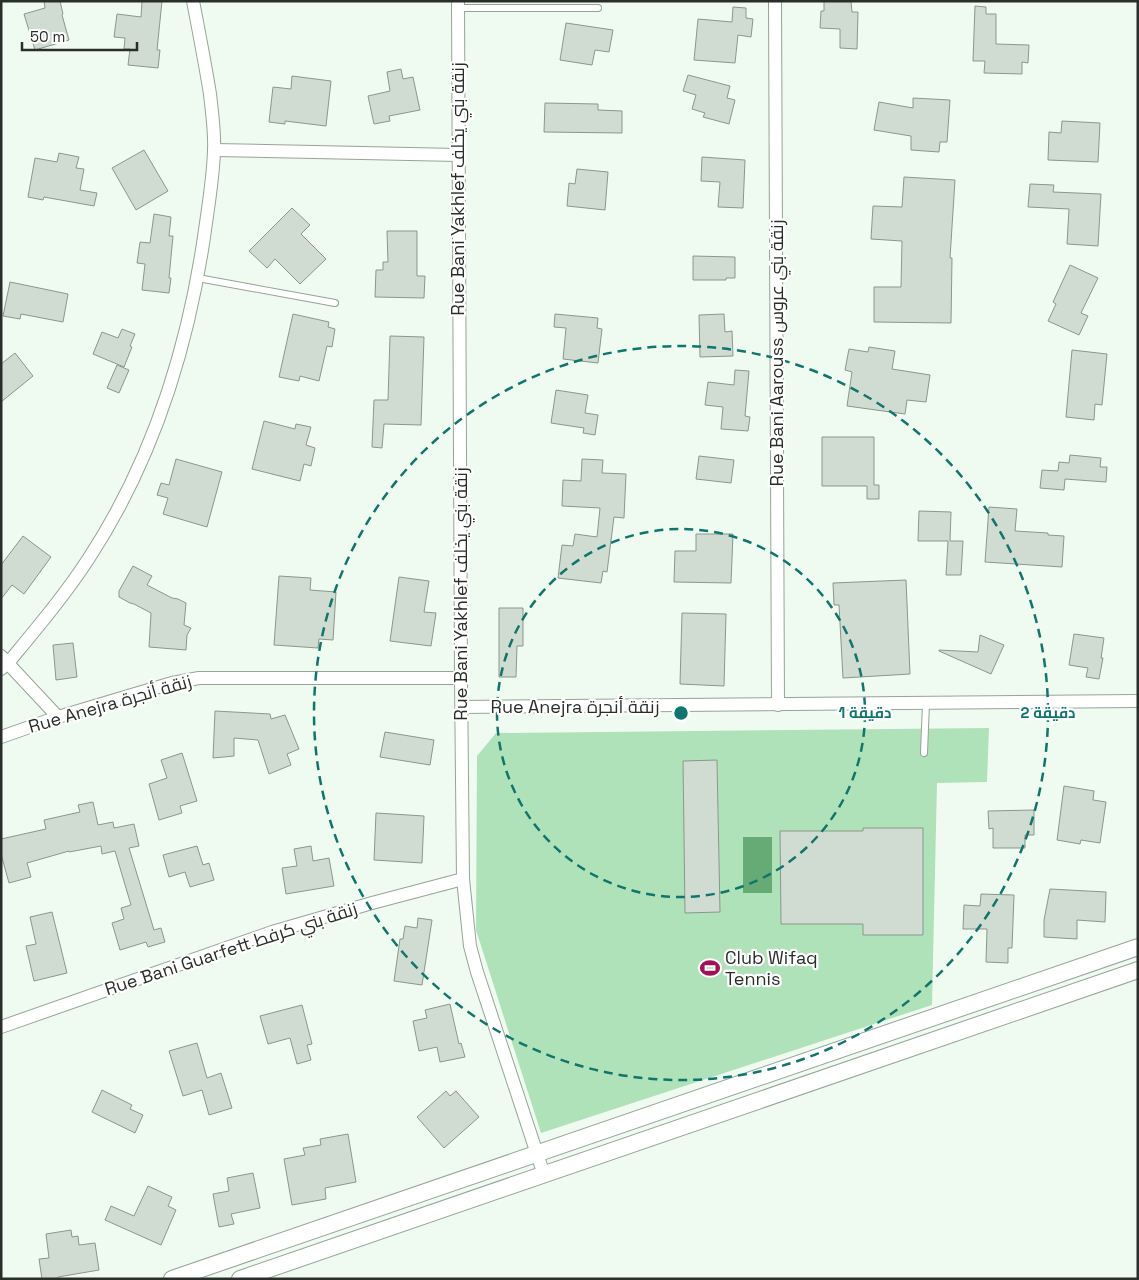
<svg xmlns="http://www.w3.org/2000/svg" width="1139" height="1280" font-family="'Space Grotesk',Cairo,sans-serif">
<rect width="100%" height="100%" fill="#effbf1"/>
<path fill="#b0e2b9" d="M989 728 987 782 937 783 932 1005 541 1133 476 930 477 756 496 733Z"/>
<rect fill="#66aa75" x="743" y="837" width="29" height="56"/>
<g fill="#d0dcd2" stroke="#8b968c">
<path d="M44 1H60L63 14 62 15 69 40 35 50 24 14 45 8Z"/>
<path d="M142 1H162L157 50H160L158 68 128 65 130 49H124L125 38 114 37 117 14 141 17Z"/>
<path d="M824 1H851L852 12H858L857 49 840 48V29L820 28 821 11H824Z"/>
<path d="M975 6 986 7V14H996V44L1029 45 1028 63 1022 62V74L984 73 985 61H973Z"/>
<path d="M733 7 746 8V18L753 19 751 37 738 35 735 63 694 60 698 19 732 22Z"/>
<path d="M566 23 613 30 609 52 595 50 592 65 560 60Z"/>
<path d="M401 69 403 79 413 77 420 110 389 116 390 121 374 124 368 96 390 91 387 72Z"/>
<path d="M688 75 730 86 727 98 735 100 729 124 703 117 705 113 692 109 696 95 683 91Z"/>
<path d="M292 76 331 81 326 126 285 121V124L269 122 273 87 291 89Z"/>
<path d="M913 98 950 100 947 142H940L939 152 911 150V136L874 130 879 102 913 108Z"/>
<path d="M545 103 598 104V110L622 111V133L544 132Z"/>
<path d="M1062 121 1100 123 1098 162 1048 160 1049 132 1061 133Z"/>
<path d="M144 150 168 191 136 210 112 168Z"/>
<path d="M59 153 79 157 76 168 84 169 80 190 97 193 94 206 44 197 43 200 28 197 35 158 57 162Z"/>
<path d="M702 157 745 160 743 208 718 207 720 182 701 181Z"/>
<path d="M577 169 608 172 605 210 567 206 569 183 575 184Z"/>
<path d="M904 177 955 180 950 258H952L951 323 874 322V287H901L902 241 871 239 873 206 902 207Z"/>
<path d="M1030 184 1054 185 1053 192 1101 194 1098 246 1067 244 1069 209 1028 207Z"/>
<path d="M292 208 310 225 301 234 326 259 300 284 275 259 267 268 249 251Z"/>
<path d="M154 214 171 217 169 236H173L169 278H171L169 293 142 290 145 264 137 263 140 242 150 243Z"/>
<path d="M387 231H417V276H425L424 298 375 297 376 270H383V262H388Z"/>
<path d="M693 256 735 257V278H726V280H693Z"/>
<path d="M1070 265 1098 278 1081 313 1088 316 1079 335 1048 321 1056 304 1053 302Z"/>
<path d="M10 282 68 294 63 322 21 314 20 319 3 316Z"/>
<path d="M293 314 329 322 328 327 335 329 332 347 327 346 319 381 300 376 299 381 279 377Z"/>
<path d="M555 314 598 318 597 328 602 329 598 363 563 359 566 328 554 327Z"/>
<path d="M724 314 725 332 732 331 733 356 700 357 699 315Z"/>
<path d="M122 329 135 334 130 346 132 347 124 367 93 354 102 332 118 338Z"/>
<path d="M390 336 424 337 421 425 384 424 382 448 372 447 374 400H388Z"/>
<path d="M869 347 895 351 892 369 930 375 926 402 907 400 905 414 847 406 852 372 845 370 849 349 868 352Z"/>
<path d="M1072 350 1107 354 1102 405 1095 404 1094 420 1066 417Z"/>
<path d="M15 353 33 376 1 402V364Z"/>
<path d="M117 365 129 370 119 393 107 388Z"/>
<path d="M735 370 749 371 745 416 750 417 748 431 721 429 723 407 705 405 708 382 734 385Z"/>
<path d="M556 390 588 395 585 413 598 415 595 435 583 433 584 428 551 423Z"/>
<path d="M264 421 295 429 296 424 311 427 306 445 315 448 311 466 304 464 300 481 252 469Z"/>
<path d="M822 437H874V485H879V499H867V486H822Z"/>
<path d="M1070 455 1101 458 1100 467H1107L1106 482 1065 479 1064 490 1040 488 1042 470 1058 471 1059 462 1069 463Z"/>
<path d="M699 456 734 460 731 483 696 479Z"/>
<path d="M176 459 222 472 207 527 163 514 168 498 157 495 161 483 169 485Z"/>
<path d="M582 459 603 460 602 473 626 474 624 518 614 517 607 572 603 571 601 583 558 578 562 545 573 546 575 534 597 537 600 508 562 506 563 480 581 481Z"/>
<path d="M989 507 1017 509 1015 531 1048 533V535L1064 536 1062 567 985 562Z"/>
<path d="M919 511 951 512 950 541H963L961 575H946L948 541H918Z"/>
<path d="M696 534H733L731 583 674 582 675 551H696Z"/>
<path d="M23 536 51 557 24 594 12 585 1 599V565Z"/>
<path d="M133 566 152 576 147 585 172 598 178 599 186 603 184 625 191 628 187 635 186 650 149 647 151 613 134 604 130 603 119 597V591Z"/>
<path d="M279 576 311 578 310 590 336 592 333 640 319 639 318 648 274 645Z"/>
<path d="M399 577 429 581 424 612 436 613 431 646 390 641Z"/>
<path d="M906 580 910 674 843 678 839 605H834L833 583Z"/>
<path d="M499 608H523V646H517L516 677H499Z"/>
<path d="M682 613 726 614 724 686 680 684Z"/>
<path d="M1074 634 1104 638 1101 658H1103L1099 679 1086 677 1088 668 1069 665Z"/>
<path d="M980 635 1004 645 991 674 939 651V650L978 652Z"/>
<path d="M73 643 77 677 56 680 53 645Z"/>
<path d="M215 711 270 714 271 719 285 715 299 749 287 754 291 765 269 774 258 740 234 738V756L213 758Z"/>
<path d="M385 732 434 740 430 765 380 757Z"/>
<path d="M182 753 197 801 180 806 182 813 159 820 149 784 167 778 161 760Z"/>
<path d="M717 760 720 912 685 913 683 761Z"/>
<path d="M1064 786 1094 791 1093 800 1106 802 1100 843 1081 840 1080 844 1057 840Z"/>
<path d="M93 802 98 825 113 822 114 828 134 824 139 846 129 848 154 930 161 928 165 942 148 947 146 942 120 950 112 923 124 919 121 908 131 905 115 851 102 854 101 846 69 852V851L27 863 31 877 9 883 1 854V839L46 829 44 820 80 812 78 805Z"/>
<path d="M1034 810V835H1025V848H993V828L989 829 988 811Z"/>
<path d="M376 813 424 816 422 863 374 860Z"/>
<path d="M863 828H923V935H863V924H781L780 831H863Z"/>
<path d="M197 846 203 865 209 863 214 880 190 887 185 872 169 877 163 855Z"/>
<path d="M311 846 313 861 329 858 334 886 286 894 282 868 297 866 294 849Z"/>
<path d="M1050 889 1106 892 1105 922 1077 920V939L1044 937V920Z"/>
<path d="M981 894 1014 895 1012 948H1008V963L986 962 987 929H963L964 905 980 906Z"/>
<path d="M52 912 67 973 34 981 26 946 36 944 30 917Z"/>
<path d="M418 918 432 920 422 985 394 981 400 939H403L405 926 417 928Z"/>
<path d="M450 1004 459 1044 461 1043 465 1057 440 1062 437 1047 419 1051 413 1021 427 1018 425 1010Z"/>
<path d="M302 1005 312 1044 307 1045 311 1060 297 1064 290 1038 268 1044 260 1016Z"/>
<path d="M197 1043 207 1078 221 1073 232 1108 209 1115 202 1090 183 1096 169 1051Z"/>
<path d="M102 1090 132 1105 130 1109 143 1115 135 1133 92 1112Z"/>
<path d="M446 1091 450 1096 456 1091 479 1117 444 1148 417 1117Z"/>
<path d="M348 1134 356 1182 325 1188 326 1199 292 1205 284 1159 305 1155 303 1148 321 1145 320 1139Z"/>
<path d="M253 1173 260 1208 231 1214 234 1224 219 1227 213 1194 229 1191 227 1178Z"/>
<path d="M148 1186 172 1197 168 1206 176 1210 161 1245 105 1220 111 1206 134 1216Z"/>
<path d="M71 1230 72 1237 78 1236 79 1245 95 1243 99 1270 58 1277V1279H42L39 1259 49 1258 46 1234Z"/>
</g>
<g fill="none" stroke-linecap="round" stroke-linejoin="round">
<defs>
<g id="service">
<path d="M458 8H598"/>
<path d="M198 278 335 303"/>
<path d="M924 753 926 703"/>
</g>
<g id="minor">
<path d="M458 1 461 678 463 879 470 946 477 972 544 1175"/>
<path d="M775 1 778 705"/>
<path d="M214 150 458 155"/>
<path d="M1 656 58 717"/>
<path d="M1 669 8 663C36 629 65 595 89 558 153 460 187 352 204 237 208 208 213 180 214 151 215 132 212 113 210 94 205 63 199 32 193 1"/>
<path d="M462 707 1138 701"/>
<path d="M1 737 58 717 172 683 199 678H461"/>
<path d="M1 1027 272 932 372 903 463 879"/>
</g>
<g id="tertiary">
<path d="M172 1279 1138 947"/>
<path d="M240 1279 1138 970"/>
</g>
</defs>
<use href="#service" stroke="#97a399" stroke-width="8"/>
<use href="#minor" stroke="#97a399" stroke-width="14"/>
<use href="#tertiary" stroke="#97a399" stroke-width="18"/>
<use href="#service" stroke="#fff" stroke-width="6"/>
<use href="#minor" stroke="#fff" stroke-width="12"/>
<use href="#tertiary" stroke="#fff" stroke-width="16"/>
</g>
<g fill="none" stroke="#0f766e" stroke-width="2.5" stroke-dasharray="9 6">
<circle cx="681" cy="713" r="184"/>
<circle cx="681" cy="713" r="367"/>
</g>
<defs>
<symbol id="stadium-bare" viewBox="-9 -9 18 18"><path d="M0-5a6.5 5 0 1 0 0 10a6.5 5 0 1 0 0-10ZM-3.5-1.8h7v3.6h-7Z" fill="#a21156" stroke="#fff" stroke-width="2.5" paint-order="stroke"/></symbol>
</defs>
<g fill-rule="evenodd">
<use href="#stadium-bare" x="696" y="954" width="28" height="28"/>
</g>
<g text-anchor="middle" stroke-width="4.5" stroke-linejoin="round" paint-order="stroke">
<g font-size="18" fill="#292e2a" stroke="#fff">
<text transform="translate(458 189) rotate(-90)" y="6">Rue Bani Yakhlef زنقة بني يخلف</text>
<text transform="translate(777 353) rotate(-90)" y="6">Rue Bani Aarouss زنقة بني عروس</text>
<text transform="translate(461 594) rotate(-90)" y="6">Rue Bani Yakhlef زنقة بني يخلف</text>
<text transform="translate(110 704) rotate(-16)" y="6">Rue Anejra زنقة أنجرة</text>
<text x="575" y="713">Rue Anejra زنقة أنجرة</text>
<text transform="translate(231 949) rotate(-18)" y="6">Rue Bani Guarfett زنقة بني كرفط</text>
</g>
<g font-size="18" fill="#292e2a" stroke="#fff" text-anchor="start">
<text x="725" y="964">Club Wifaq<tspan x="725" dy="21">Tennis</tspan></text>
</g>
</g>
<circle cx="681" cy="713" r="8" fill="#0f766e" stroke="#fff" stroke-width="2.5"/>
<g font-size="15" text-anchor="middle" font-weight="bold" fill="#0f766e" stroke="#fff" stroke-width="4.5" stroke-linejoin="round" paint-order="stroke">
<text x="865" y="718">1 دقيقة</text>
<text x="1048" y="718">2 دقيقة</text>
</g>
<rect width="1139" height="1280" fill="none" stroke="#292e2a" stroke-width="5"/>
<path d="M22 42v8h115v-8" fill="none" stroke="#292e2a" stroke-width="2.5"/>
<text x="30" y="42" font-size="15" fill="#292e2a" stroke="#ffffff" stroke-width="4" paint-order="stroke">50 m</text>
</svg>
